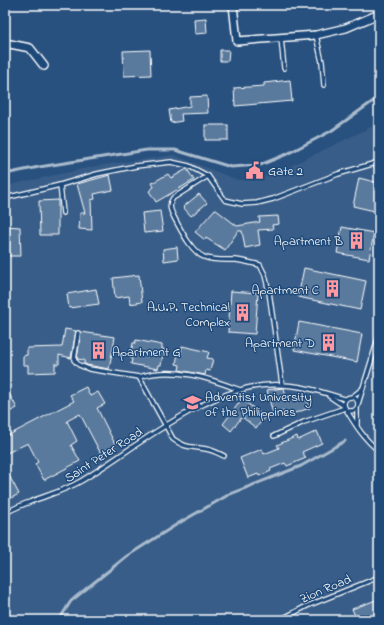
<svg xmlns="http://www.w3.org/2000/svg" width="384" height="625" font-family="'Indie Flower',sans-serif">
<rect width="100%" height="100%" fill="#28517f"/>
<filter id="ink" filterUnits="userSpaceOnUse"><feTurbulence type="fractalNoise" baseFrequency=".025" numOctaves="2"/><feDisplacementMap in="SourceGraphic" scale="8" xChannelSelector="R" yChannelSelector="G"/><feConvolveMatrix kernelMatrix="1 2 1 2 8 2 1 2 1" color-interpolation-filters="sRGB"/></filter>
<g filter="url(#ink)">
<path fill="#375d88" d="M379 121V620H5V186L96 166 174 155 238 180H255L284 169 371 127Z"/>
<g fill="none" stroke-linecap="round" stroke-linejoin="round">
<g stroke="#aabbcd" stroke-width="3">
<path d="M5 174 39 167 147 150H175L231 167 260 165 287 154 331 131 379 97"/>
<path d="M378 423 379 422"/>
<path d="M59 620 71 601 127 556 179 523 230 494 301 466 345 441"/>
</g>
</g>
<g fill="#5a7a9d" stroke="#fff">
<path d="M206 18 207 33 195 34 194 19Z"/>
<path d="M150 50 151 75 124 76 123 51Z"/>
<path d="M220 50H229L228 61H220Z"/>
<path d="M290 80 292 101 235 106 234 88 264 86V83Z"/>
<path d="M207 96 208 113 181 114 182 121 171 123 169 110 190 106V97Z"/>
<rect x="205" y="125" width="23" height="15"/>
<path d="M187 169 194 180 156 202 149 191 154 187 152 183 168 174 171 178Z"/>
<path d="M110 175 113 190 94 194 95 199 91 200 92 230 79 229 80 213H85L77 184Z"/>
<path d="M359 178 379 183V212L353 206Z"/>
<path d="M199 194 207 203 191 216 183 207Z"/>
<path d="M58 200V235H40L39 201Z"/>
<path d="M215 209 237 226 260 222 259 217 278 216 279 224 272 225 273 229 258 230 260 245 245 248 242 231H238L225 250 206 238 205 240 195 232Z"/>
<path d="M160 211 163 231 144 233 142 213Z"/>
<path d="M5 226 20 227 21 256H5Z"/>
<path d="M342 227 374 233 369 259 337 253Z"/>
<path d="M177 247 178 259 164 261 163 249Z"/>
<path d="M304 268 366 281 360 310 298 297Z"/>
<path d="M139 275 142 302 130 304 129 296 115 298 113 278Z"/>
<path d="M96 289 99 304 69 308 67 294Z"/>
<path d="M231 291 258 293 255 334 228 332Z"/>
<path d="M299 322 362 334 357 362 294 350Z"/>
<path d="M65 329 76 331 71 358 59 355V364H55V372L28 373V365H23V356L27 355V348L62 347Z"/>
<path d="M81 332 115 337 109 369 87 365 84 363V360L77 359Z"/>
<path d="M136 340 162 345V349H164L161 365H159L158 369 131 364 132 359 130 358 133 343H135Z"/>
<path d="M182 346 209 352 207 358 213 359 210 371 206 370 205 375 179 370 180 365 176 364 178 353H181Z"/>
<path d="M5 386 17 408 5 414Z"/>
<path d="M86 387 90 396 98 392 105 404 97 408 116 446 101 454 80 414 67 421 77 441 71 445 80 461 44 480 35 464 38 462 28 443 5 454V437L74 401 70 395Z"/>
<path d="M284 388 287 402 306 397 310 408 286 416 284 411 273 414 267 390Z"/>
<path d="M242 399 265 417 256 428 242 417 231 431 223 424Z"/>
<path d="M317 431 322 443 302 452 306 458 287 466 285 463 270 469 271 471 259 476 258 474 248 478 240 458 262 449 264 454 279 448 277 445 297 436 298 440Z"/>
<path d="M5 468 19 494 5 501Z"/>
<path d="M376 600 379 608V613L361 620H357L352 609Z"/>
</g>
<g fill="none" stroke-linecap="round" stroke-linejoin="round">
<defs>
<g id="lane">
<path d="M316 35 322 62 324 85"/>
<path d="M281 38 284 68"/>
<path d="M208 176 173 198C167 206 172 213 176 221 182 232 192 252 204 257 214 261 226 260 236 260 244 261 252 263 260 265L265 275 269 292 282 384"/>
<path d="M60 185 63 213"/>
<path d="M5 198 60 185 97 174 136 166 171 162 189 166 208 176 225 200 242 204 257 203 273 199 338 174 379 162"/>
<path d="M78 333 74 360 79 365 89 369 139 377 173 439C187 449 191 446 206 449 213 450 218 453 224 456"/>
<path d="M139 377C173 366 209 378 240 390"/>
<path d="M329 396 344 406"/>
<circle cx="351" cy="404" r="7"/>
<path d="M352 397 362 389"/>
<path d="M358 404 379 336"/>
<path d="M357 409V425"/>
<path d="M347 411C356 426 365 440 379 451"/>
<path d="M274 436 304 422 345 408"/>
<path d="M5 513C13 509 21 505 30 502 47 495 64 491 81 481 136 448 216 379 283 385 305 386 325 393 345 399"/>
<path d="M280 620 307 606 379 577"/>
</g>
<g id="street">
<path d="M233 5 237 41 316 35 346 28 379 14"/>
<path d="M5 43 30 48 44 66"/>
</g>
</defs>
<use href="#lane" stroke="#fff" stroke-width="6"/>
<use href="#street" stroke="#fff" stroke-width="10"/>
<use href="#lane" stroke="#1f4a7a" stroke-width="3.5"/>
<use href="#street" stroke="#1f4a7a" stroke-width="7"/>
</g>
</g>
<defs>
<symbol id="civic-bare" viewBox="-9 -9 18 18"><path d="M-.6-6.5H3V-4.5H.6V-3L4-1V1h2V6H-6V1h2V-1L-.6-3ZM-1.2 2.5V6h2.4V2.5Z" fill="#ff9aa2" stroke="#1f4a7a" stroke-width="2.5" paint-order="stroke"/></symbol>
<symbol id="building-bare" viewBox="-9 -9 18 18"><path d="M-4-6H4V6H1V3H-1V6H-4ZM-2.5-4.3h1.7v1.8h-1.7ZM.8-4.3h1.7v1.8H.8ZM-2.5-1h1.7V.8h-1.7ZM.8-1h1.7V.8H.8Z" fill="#ff9aa2" stroke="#1f4a7a" stroke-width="2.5" paint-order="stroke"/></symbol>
<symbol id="university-bare" viewBox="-9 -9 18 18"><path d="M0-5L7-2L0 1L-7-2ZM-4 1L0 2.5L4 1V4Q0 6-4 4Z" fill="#ff9aa2" stroke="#1f4a7a" stroke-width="2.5" paint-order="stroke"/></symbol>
</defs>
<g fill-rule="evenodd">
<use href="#civic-bare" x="242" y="158" width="25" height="25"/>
<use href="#building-bare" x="344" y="228" width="25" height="25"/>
<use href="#building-bare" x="320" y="276" width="25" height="25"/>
<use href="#building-bare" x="230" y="300" width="25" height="25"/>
<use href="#building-bare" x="316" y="330" width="25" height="25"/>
<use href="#building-bare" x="86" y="338" width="25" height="25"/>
<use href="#university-bare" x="180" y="390" width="25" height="25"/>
</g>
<g text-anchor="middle" stroke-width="3" stroke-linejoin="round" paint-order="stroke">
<g font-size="13" fill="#fff" stroke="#1f4a7a" text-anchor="end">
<text x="268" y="175" text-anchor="start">Gate 2</text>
<text x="343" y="245">Apartment B</text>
<text x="319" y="294">Apartment C</text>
<text x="230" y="311">A.U.P. Technical<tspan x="230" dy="15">Complex</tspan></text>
<text x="315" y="347">Apartment D</text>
<text x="112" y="356" text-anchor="start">Apartment G</text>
<text x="205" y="401" text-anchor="start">Adventist University<tspan x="205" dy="15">of the Philippines</tspan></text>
</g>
<g font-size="13" fill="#fff" stroke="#1f4a7a">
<text transform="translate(103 454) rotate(-33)" y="5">Saint Peter Road</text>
<text transform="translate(325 588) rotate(-23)" y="5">Zion Road</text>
</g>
</g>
<rect width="384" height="625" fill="none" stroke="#1f4a7a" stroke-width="20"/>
<rect x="10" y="10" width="364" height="605" fill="none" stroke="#fff" stroke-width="1.5" filter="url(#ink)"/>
</svg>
